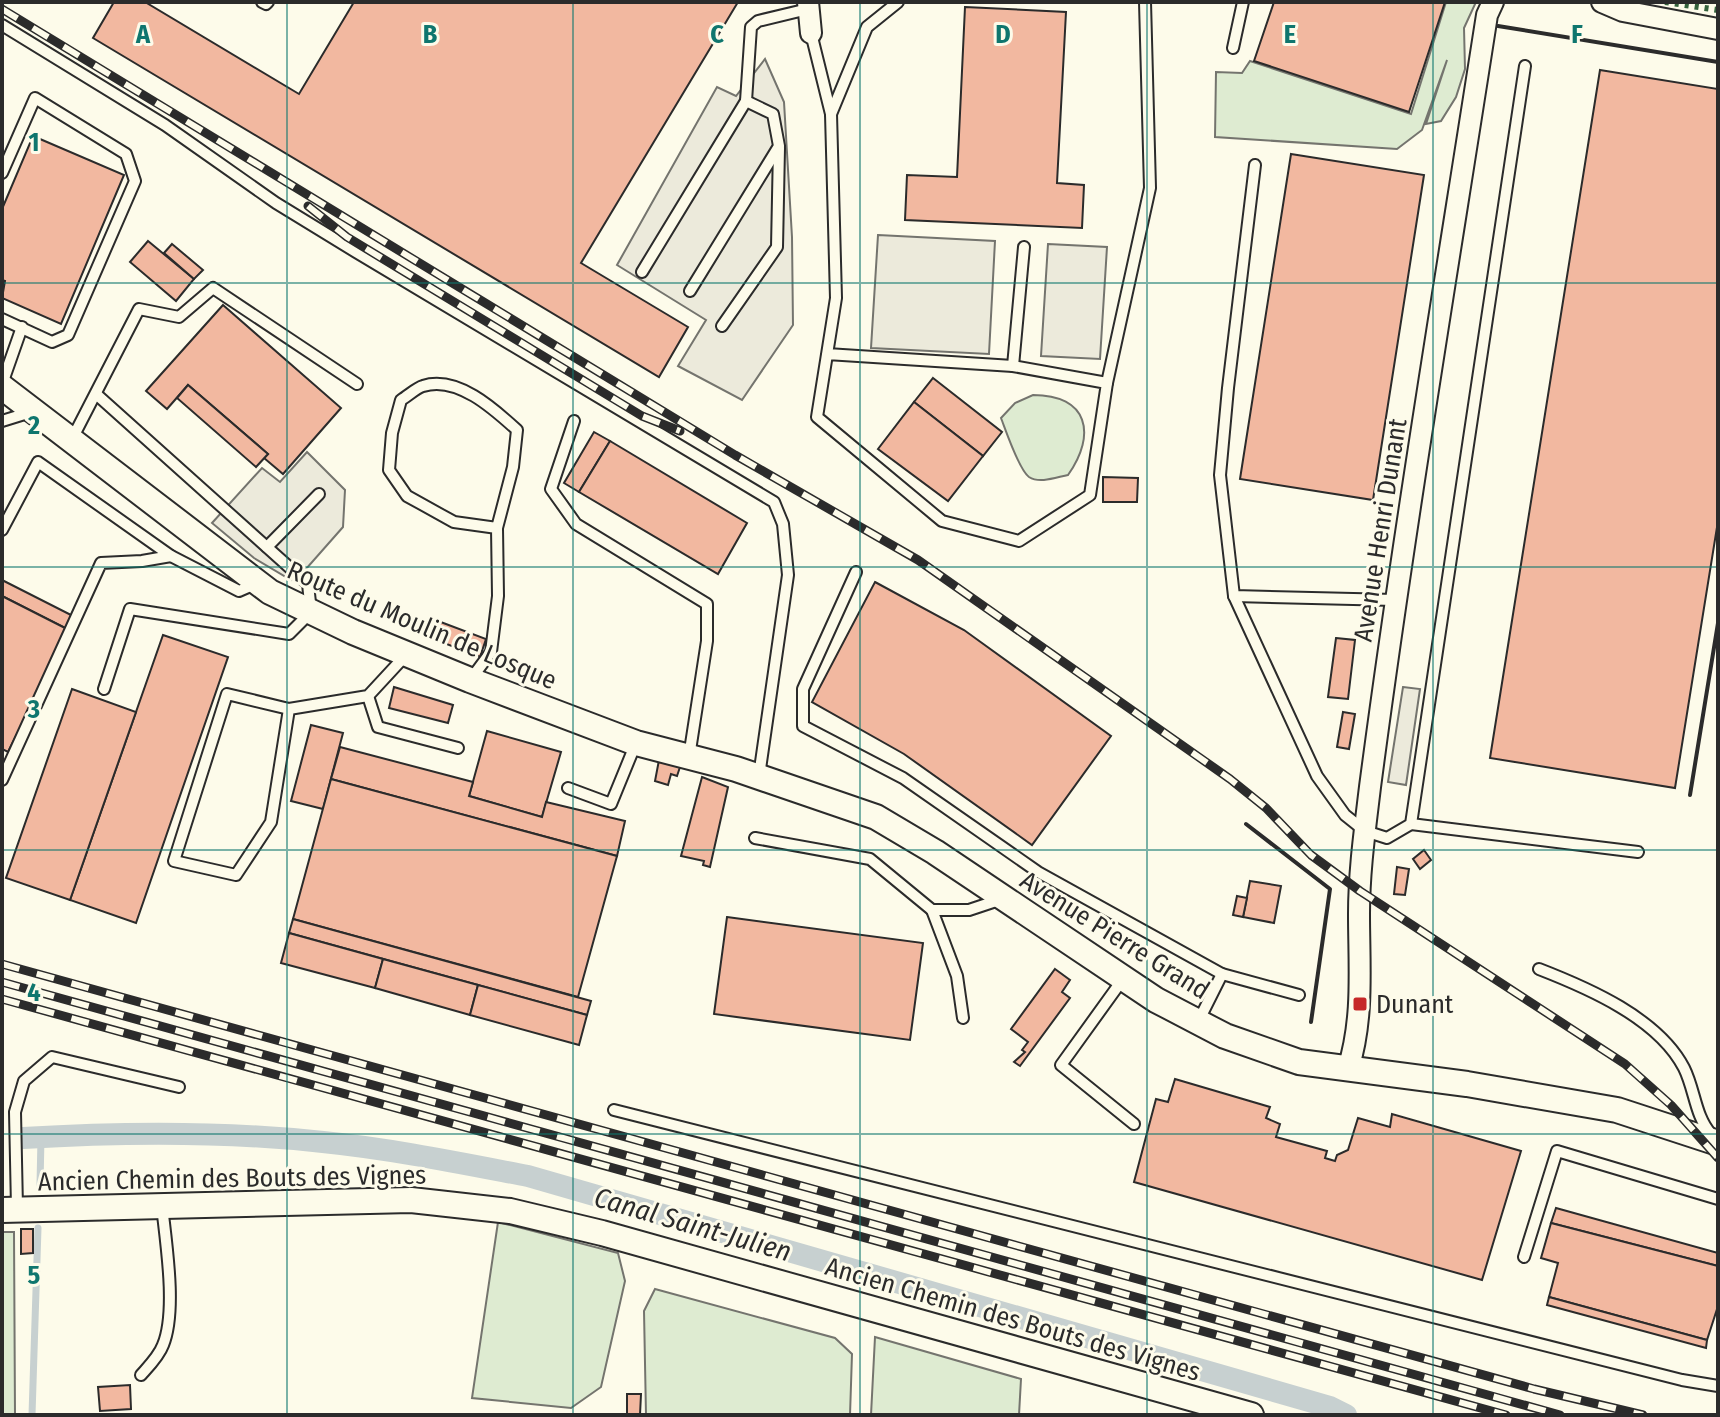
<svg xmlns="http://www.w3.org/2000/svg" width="1720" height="1417" font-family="'Fira Sans Condensed',sans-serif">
<rect width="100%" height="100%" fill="#fdfbea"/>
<g fill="#deebd1" stroke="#74746e" stroke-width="2">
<path d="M1446 2H1476L1464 28 1465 69 1456 97 1441 121 1426 124 1447 60 1422 130 1397 149 1215 137 1216 72 1242 73 1250 61 1411 114Z"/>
<path d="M1033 395C1088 395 1097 434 1068 475 1057 477 1040 484 1029 477 1019 470 1006 431 1001 418L1015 403Z"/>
<path d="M498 1222 618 1253 625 1281 601 1387 571 1408 472 1398Z"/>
<path d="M2 1232H14L15 1415H2Z"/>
<path d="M655 1289 835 1338 852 1354 850 1415H646L644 1311Z"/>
<path d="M875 1337 1021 1379 1019 1415H871Z"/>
</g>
<g fill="#eceadb" stroke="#74746e" stroke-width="2">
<path d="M765 59 784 102 792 237 793 325 742 400 678 366 706 320 617 265 717 87 736 96Z"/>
<path d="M878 235 995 241 989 354 871 348Z"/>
<path d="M1048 244 1107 247 1100 359 1041 356Z"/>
<path d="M307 452 345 490 343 527 306 569 291 580 254 558 212 523 262 468 280 482Z"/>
<path d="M1403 687 1420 689 1406 785 1388 782Z"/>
</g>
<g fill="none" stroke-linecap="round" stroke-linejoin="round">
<g stroke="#c7d0d0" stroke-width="7">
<path d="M40 1185 41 1137"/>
<path d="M32 1415 38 1228"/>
</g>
<path stroke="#c7d0d0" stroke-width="22" d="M23 1138C123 1132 223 1131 323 1142 392 1149 460 1163 528 1176L1330 1407 1346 1415"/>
</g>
<g fill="#f2b8a0" stroke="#2b2b2b" stroke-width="2">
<path d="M114 2H145L299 94 354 2H738L581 263 688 327 659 377 93 38Z"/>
<path d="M1274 2H1445L1409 112 1254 61Z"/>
<path d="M965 7 1066 12 1057 183 1084 185 1082 228 905 220 907 175 957 177Z"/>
<path d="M1600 70 1718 89V521L1675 788 1490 758Z"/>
<path d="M33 136 124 175 61 324 2 298 5 281 2 280V209Z"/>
<path d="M1291 154 1424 175 1373 500 1240 479Z"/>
<path d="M148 241 194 279 176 301 130 262Z"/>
<path d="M172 244 203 270 194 279 164 253Z"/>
<path d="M223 305 341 408 283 474 264 458 268 454 188 385 167 409 146 391Z"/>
<path d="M933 378 1002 432 983 456 914 402Z"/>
<path d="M188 385 268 454 256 467 177 398Z"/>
<path d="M914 402 983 456 948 501 878 449Z"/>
<path d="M594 432 610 441 579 492 564 483Z"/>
<path d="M610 441 747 523 718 574 579 492Z"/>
<path d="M1103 477 1138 478 1137 502H1103Z"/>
<path d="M2 580 75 617 69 630 2 596Z"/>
<path d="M875 582 964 630 1111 736 1032 845 904 754 812 702Z"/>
<path d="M2 596 69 630 8 752 2 749Z"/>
<path d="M438 621 486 639 480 657 431 638Z"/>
<path d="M163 635 228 657 136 923 70 900Z"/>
<path d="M1336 638 1355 640 1348 699 1328 697Z"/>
<path d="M394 687 453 705 448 723 389 708Z"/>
<path d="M72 689 136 712 70 900 6 878Z"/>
<path d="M1343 712 1355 714 1349 749 1337 747Z"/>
<path d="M311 725 343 733 323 809 291 801Z"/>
<path d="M487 731 561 752 542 817 469 796Z"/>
<path d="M340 747 473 782 469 796 542 817 546 802 625 821 617 856 331 779Z"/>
<path d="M659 760 680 767 677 776 671 774 668 785 655 781Z"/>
<path d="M702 777 728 787 710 867 703 865 704 861 681 856Z"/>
<path d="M331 779 617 856 578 997 293 919Z"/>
<path d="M1424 850 1431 860 1420 869 1413 859Z"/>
<path d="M1397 867 1409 869 1405 895 1394 894Z"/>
<path d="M1250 881 1281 886 1274 923 1243 917Z"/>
<path d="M1237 896 1247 898 1243 917 1233 915Z"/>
<path d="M727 917 923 943 910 1040 714 1014Z"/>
<path d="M293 919 591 1001 587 1015 289 933Z"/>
<path d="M289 933 383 959 375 988 281 963Z"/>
<path d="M383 959 478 985 470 1015 375 988Z"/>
<path d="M1055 969 1070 980 1062 992 1070 998 1020 1066 1014 1062 1025 1052 1022 1050 1028 1042 1011 1029Z"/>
<path d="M478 985 587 1015 579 1045 470 1015Z"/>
<path d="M1175 1079 1270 1107 1266 1118 1280 1124 1276 1137 1327 1151 1325 1158 1335 1161 1337 1155 1348 1150 1358 1118 1390 1127 1392 1114 1521 1151 1482 1280 1134 1182 1156 1099 1168 1102Z"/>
<path d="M1556 1208 1718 1253V1266L1551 1223Z"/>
<path d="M1551 1223 1718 1266V1306L1707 1340 1549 1297 1558 1263 1541 1258Z"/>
<path d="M21 1229H33V1253L21 1254Z"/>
<path d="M1549 1297 1707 1340 1706 1348 1547 1305Z"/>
<path d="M130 1385 131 1409 100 1411 98 1387Z"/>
<path d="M627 1394H641L640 1415 627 1414Z"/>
</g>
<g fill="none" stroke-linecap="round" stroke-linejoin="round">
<defs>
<g id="service">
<path d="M262 2 266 4 268 2"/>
<path d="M2 25 165 125 276 203 356 252 774 502 783 524 788 575 759 776"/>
<path d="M811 33 831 114 836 298 817 417 942 521 1019 541 1090 495 1107 383 1013 366 827 354"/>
<path d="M1233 48 1243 2"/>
<path d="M831 114 867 27 898 2"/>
<path d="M1255 165 1228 388 1220 475 1234 596 1395 600"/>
<path d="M2 173 35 98 126 154 135 181 68 335 52 342 2 319"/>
<path d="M642 272 746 101 751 27 758 21 808 9"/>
<path d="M690 291 779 146 773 114 746 101"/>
<path d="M722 326 777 247 779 148"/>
<path d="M1013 366 1024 247"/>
<path d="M1107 383 1150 188 1145 2"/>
<path d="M2 384 22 327"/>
<path d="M96 394 308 584 311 612 289 634 130 609 104 689"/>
<path d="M2 421 31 412"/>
<path d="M574 421 551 489 576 524 707 604V641L689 757"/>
<path d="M72 439 139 309 179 317 213 288 357 384"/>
<path d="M2 530 38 462 171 556 239 591 255 584"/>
<path d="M267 547 319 494"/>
<path d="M856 572 803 689V726L903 778 1038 872 1222 974 1198 1022"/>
<path d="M1234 596 1317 776 1345 815 1365 831 1387 838 1411 824 1525 66"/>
<path d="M471 679 491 652 498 596 497 528 454 522 407 496 389 470 392 433 401 400C408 396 416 388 423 386 457 375 494 409 517 430L513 467 497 528"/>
<path d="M368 696 378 727 458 748"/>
<path d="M289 709 271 822 236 875 174 861 227 694 289 709 368 696 405 656"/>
<path d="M2 780 101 563 142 561 171 556"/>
<path d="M568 788 611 804 636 743"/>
<path d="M1411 824 1638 852"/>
<path d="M755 838 870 859 932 910H969L1002 899"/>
<path d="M932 910 957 976 963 1018"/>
<path d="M1539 969C1588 988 1658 1018 1684 1068 1695 1090 1695 1116 1711 1134"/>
<path d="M1222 974 1299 995"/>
<path d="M1123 979 1061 1065 1134 1124"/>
<path d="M614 1110 1682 1380 1718 1386"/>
<path d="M17 1208 15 1112 24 1081 52 1057 179 1087"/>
<path d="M1524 1257 1557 1151 1718 1199"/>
<path d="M141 1375C149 1366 159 1356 163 1345 177 1311 166 1243 162 1206"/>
</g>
<g id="minor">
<path d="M808 2 811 33"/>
<path d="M1602 2 1623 11 1718 29"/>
<path d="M1348 1069C1364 1018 1359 967 1359 914 1359 871 1365 829 1370 787 1404 529 1447 272 1487 15L1493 2"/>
</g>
<g id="tertiary">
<path d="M2 387 270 592 353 632 470 680 636 743 736 769 876 817 935 852 1156 1000 1225 1036 1299 1062 1467 1084 1617 1110 1718 1143"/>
<path d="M2 1210 411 1200 510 1211 602 1233 1251 1415"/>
</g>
</defs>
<use href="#service" stroke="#2b2b2b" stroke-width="14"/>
<use href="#minor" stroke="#2b2b2b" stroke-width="24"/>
<use href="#tertiary" stroke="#2b2b2b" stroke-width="28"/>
<use href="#service" stroke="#fdfbea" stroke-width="10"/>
<use href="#minor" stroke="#fdfbea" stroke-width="20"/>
<use href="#tertiary" stroke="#fdfbea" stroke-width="24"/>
<defs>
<g id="rail">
<path d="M2 9 735 455 918 560 1230 779 1266 808 1311 855 1360 891 1625 1064 1671 1105 1718 1158"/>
<path d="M308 206 347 237 642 416 680 431"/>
<path d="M2 964 1534 1389 1643 1415"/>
<path d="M2 982 1560 1415"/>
<path d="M2 999 1506 1415"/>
</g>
</defs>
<use href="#rail" stroke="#2b2b2b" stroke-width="9"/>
<use href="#rail" stroke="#fdfbea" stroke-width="6" stroke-dasharray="18" stroke-linecap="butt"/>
<path stroke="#34623c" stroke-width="6" stroke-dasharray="4 6" stroke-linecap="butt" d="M1665 2 1718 10"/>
<g stroke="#2b2b2b" stroke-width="4">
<path d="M1498 26 1718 62"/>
<path d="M1690 795 1718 623"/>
<path d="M1246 824 1330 889 1311 1022"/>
</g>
</g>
<path fill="none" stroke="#0f766e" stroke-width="2" stroke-opacity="0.55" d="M287 2V1415M573 2V1415M860 2V1415M1147 2V1415M1433 2V1415M2 283H1718M2 567H1718M2 850H1718M2 1134H1718"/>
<rect fill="#c62828" stroke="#fdfbea" stroke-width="3" x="1352" y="996" width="16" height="16" rx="4"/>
<g text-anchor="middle" stroke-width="6" stroke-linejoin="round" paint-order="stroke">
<g font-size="26" fill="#2b2b2b" stroke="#fdfbea">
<text transform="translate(1380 530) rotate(-81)" y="9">Avenue Henri Dunant</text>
<text transform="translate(422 625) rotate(23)" y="9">Route du Moulin de Losque</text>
<text transform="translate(1115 935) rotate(32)" y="9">Avenue Pierre Grand</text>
<text transform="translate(232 1178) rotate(-1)" y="9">Ancien Chemin des Bouts des Vignes</text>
<text transform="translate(1013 1319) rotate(16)" y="9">Ancien Chemin des Bouts des Vignes</text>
</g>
<g font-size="26" fill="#2b2b2b" stroke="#fdfbea" text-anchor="start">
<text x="1376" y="1013">Dunant</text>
</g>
<g font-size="28" font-style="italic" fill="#2b2b2b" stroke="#fdfbea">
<text transform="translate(693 1224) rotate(16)" y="10">Canal Saint-Julien</text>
</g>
</g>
<g font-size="26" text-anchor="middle" font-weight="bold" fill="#0f766e" stroke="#fdfbea" stroke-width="6" stroke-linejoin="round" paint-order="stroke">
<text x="143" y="43">A</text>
<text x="430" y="43">B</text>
<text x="717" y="43">C</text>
<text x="1003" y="43">D</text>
<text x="1290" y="43">E</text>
<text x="1577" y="43">F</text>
<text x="34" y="151">1</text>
<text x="34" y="434">2</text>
<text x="34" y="718">3</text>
<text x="34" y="1001">4</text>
<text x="34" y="1284">5</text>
</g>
<rect width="1720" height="1417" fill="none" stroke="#2b2b2b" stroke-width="8"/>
</svg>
